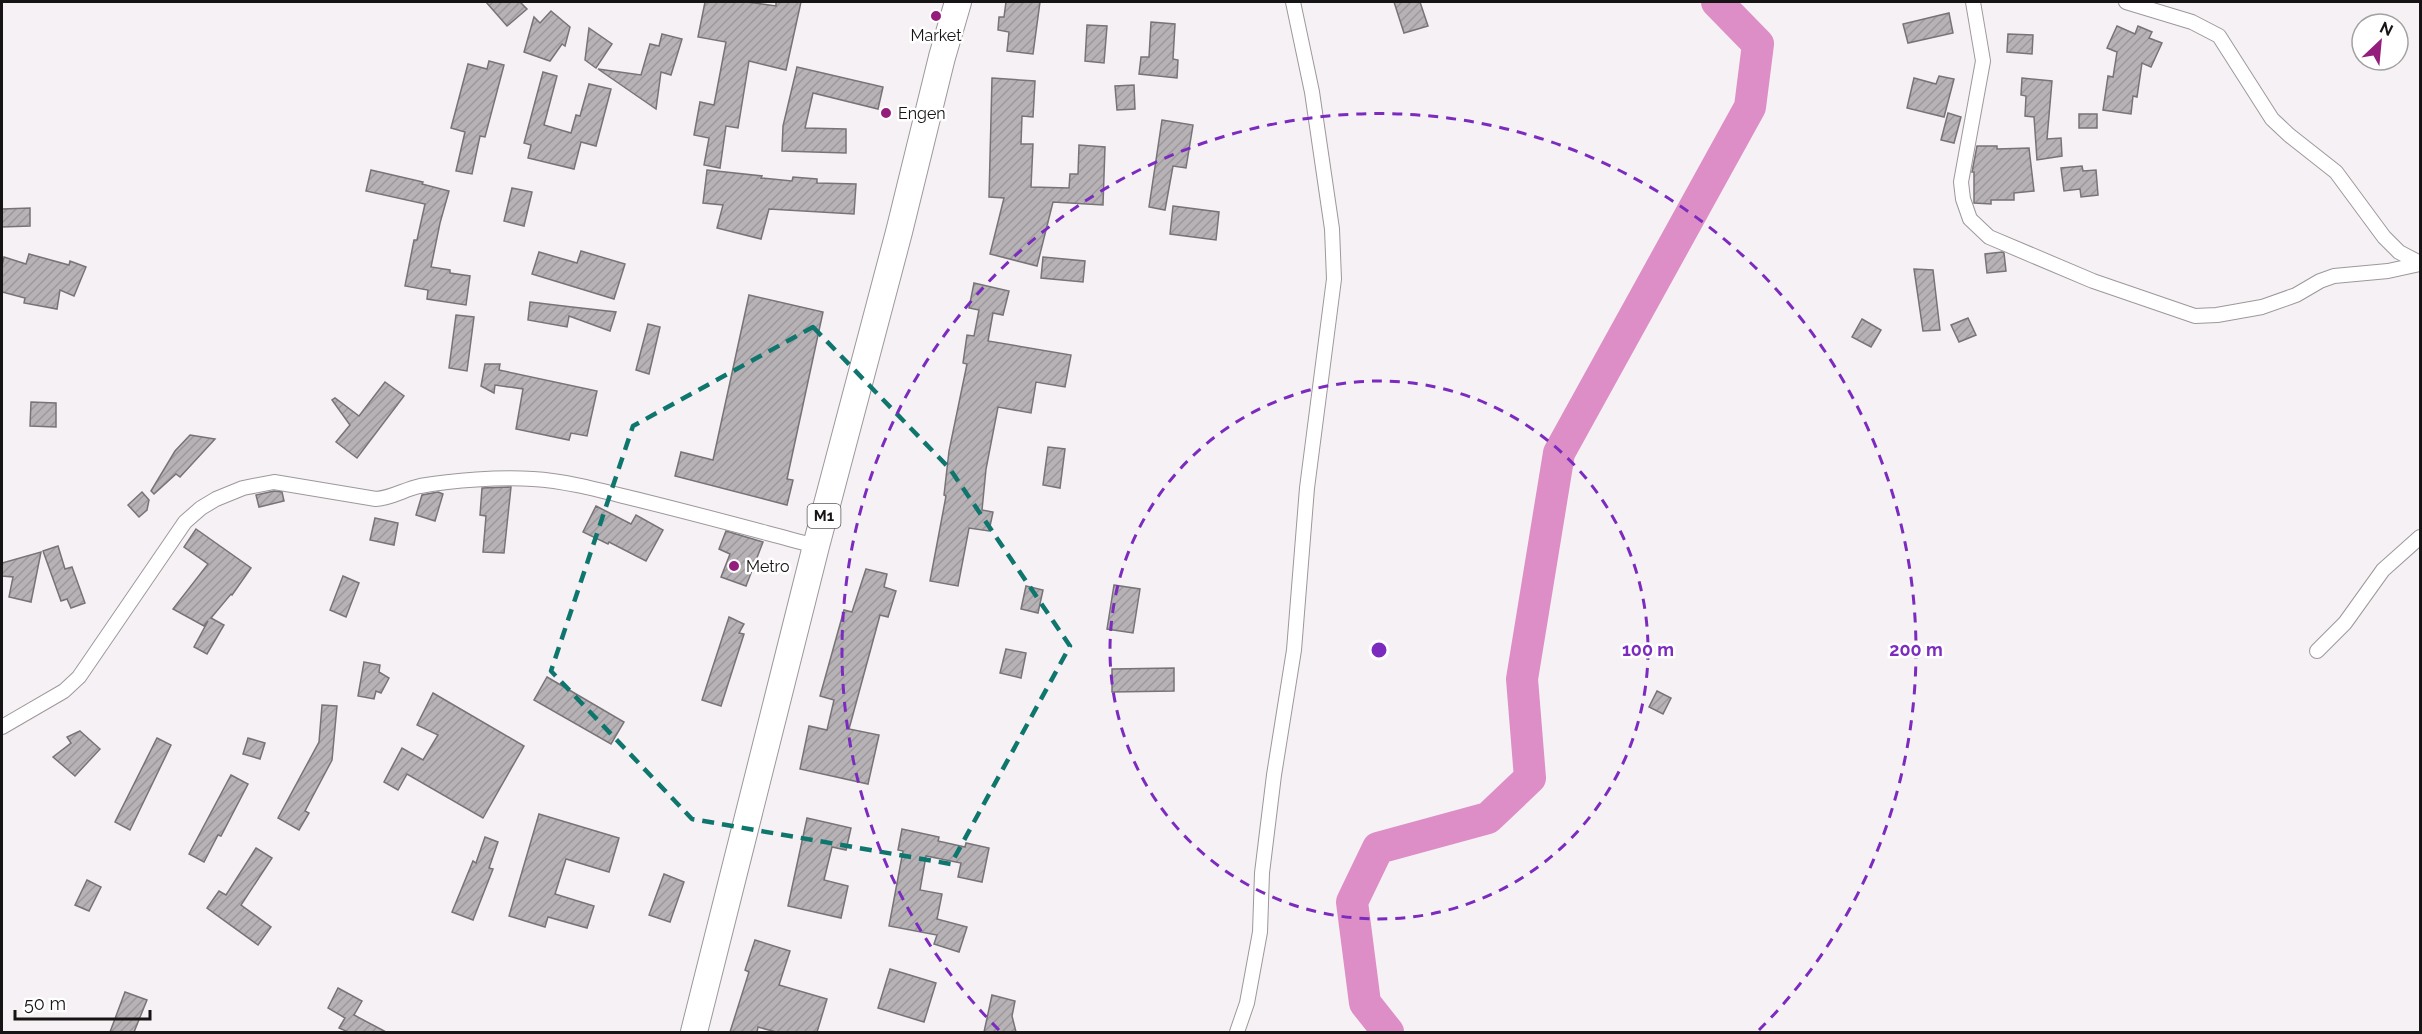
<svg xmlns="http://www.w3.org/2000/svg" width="2422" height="1034" font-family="Raleway,sans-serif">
<defs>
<pattern id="building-hatch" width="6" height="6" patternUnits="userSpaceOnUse" patternTransform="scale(1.5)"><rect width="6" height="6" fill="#b6b2b5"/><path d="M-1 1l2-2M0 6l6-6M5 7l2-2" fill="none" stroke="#9c989b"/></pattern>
</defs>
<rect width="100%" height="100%" fill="#f6f1f4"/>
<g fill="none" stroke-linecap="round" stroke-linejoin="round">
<path stroke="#dd8ec6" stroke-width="32" d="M1388 1032 1365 1003 1352 902 1378 848 1488 818 1530 778 1522 679 1559 453 1750 107 1758 44 1717 2"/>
</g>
<g fill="url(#building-hatch)" stroke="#777376" stroke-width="1.5">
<path d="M486 2H520L527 9 507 26Z"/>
<path d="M705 2H747L776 6V2H801L786 70 749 61 738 128 726 126 720 168 704 165 709 138 694 135 700 102 714 105 726 42 698 37Z"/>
<path d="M1006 2H1040L1033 54 1007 51 1009 32 998 30 999 17H1004Z"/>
<path d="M1394 2H1420L1428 26 1404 33Z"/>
<path d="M551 11 570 27 565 46 562 44 550 61 524 52 534 17 540 23Z"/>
<path d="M1949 13 1953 33 1908 43 1903 24Z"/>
<path d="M1151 22 1175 24 1173 59 1178 60 1177 78 1139 74 1141 57H1149Z"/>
<path d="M1087 25 1107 26 1104 63 1085 61Z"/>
<path d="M2117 26 2135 34 2138 26 2152 32 2149 38 2162 43 2151 67 2142 63 2137 97 2133 96 2131 114 2103 110 2108 76 2113 77 2117 52 2107 48Z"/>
<path d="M589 28 612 44 596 68 585 60Z"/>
<path d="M662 34 682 39 671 75 661 72 656 109 598 69 641 75 650 44 659 46Z"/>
<path d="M2008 34 2033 35 2032 54 2007 52Z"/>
<path d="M489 61 504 65 485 137 480 136 472 174 456 171 465 132 451 128 468 64 487 69Z"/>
<path d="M797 67 883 87 878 109 813 93 805 128 846 129V153L782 151 783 126Z"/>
<path d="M543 72 557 76 544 125 571 133 576 115 580 116 589 84 611 89 596 146 581 142 574 169 528 158 531 145 524 143Z"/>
<path d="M1939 76 1954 79 1944 117 1907 108 1914 78 1936 84Z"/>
<path d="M992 78 1035 81 1033 117 1022 116 1021 144H1033L1031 187 1069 188 1070 174H1078L1079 145 1105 147 1103 205 1053 202 1037 266 990 254 1004 198 989 197Z"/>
<path d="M2022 78 2052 81 2047 139 2061 138 2062 156 2037 160 2034 117 2025 116 2026 96 2021 95Z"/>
<path d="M1134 85 1135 109 1117 110 1115 86Z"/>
<path d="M1948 113 1961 117 1954 143 1941 140Z"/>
<rect x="2079" y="114" width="18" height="14"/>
<path d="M1162 120 1193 125 1186 168 1173 166 1165 210 1149 207Z"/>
<path d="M1977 146H1997V149L2029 148 2034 191 2014 193V200H1991V204L1974 203V172H1972Z"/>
<path d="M2082 166 2083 171 2096 170 2098 195 2081 197 2080 189 2064 191 2061 168Z"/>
<path d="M371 170 423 182 422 184 449 191 440 223 431 267 450 270V273L470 276 466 305 427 299 428 290 405 286 414 240H417L425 204 366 191Z"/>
<path d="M707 170 762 176 761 178 792 181 793 177 817 179V183L856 184 854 214 769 209 761 239 717 228 723 205 703 203Z"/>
<path d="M512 188 532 192 524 226 504 221Z"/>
<path d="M1173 206 1219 212 1216 240 1170 234Z"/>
<path d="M30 208V226L2 227V209Z"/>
<path d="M581 251 625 264 614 299 532 274 539 252 577 263Z"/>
<path d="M2002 252 2004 253 2006 271 1987 273 1985 254Z"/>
<path d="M29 254 69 265 70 261 86 267 74 296 60 290 57 309 24 303 25 298 2 292V266L4 257 26 264Z"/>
<path d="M1043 257 1085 261 1083 282 1041 278Z"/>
<path d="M1914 269 1933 270 1940 330 1923 331Z"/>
<path d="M974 283 1009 291 1003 315 993 313 988 341 1071 355 1065 387 1036 382 1031 413 998 407 986 469 982 510 993 512 989 531 969 528 958 586 930 581 946 496 944 495 949 451 967 364 963 363 967 335 974 336 979 310 969 308Z"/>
<path d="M749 295 823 312 787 479 793 480 787 505 675 476 681 452 713 460Z"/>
<path d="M530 302 572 307 616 312 610 331 569 316 567 327 528 320Z"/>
<path d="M456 315 474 317 467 371 449 368Z"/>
<path d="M1968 318 1976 335 1959 342 1951 325Z"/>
<path d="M1862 319 1881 330 1871 347 1852 337Z"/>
<path d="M648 324 660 327 649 374 636 370Z"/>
<path d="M485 364H500L499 370 597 391 587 436 571 433 569 440 516 429 523 389 495 385 494 393 481 386Z"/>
<path d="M385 382 404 396 357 458 336 442 350 425 332 400 335 398 359 416Z"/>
<path d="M31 402 56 403V427L30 426Z"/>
<path d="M190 435 215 439 180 477 176 474 154 494 151 491 175 451Z"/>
<path d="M1048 447 1065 449 1060 488 1043 485Z"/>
<path d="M511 487 504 553 483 552 486 516 480 515 482 488Z"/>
<path d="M274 491 282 492 284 501 259 507 256 495Z"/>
<path d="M142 492 149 500 147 510 139 517 128 505Z"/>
<path d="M438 492 443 494 435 521 416 515 422 495Z"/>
<path d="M596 506 631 524 636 515 663 530 646 561 609 542 608 544 583 532Z"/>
<path d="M375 518 398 523 394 545 370 540Z"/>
<path d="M196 529 251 568 232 595 231 594 211 618 224 625 207 654 194 647 208 621 204 626 173 609 208 564 184 547Z"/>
<path d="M726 531 763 542 746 586 721 577 730 554 719 549Z"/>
<path d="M58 546 65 569 72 567 85 603 71 608 67 599 61 601 43 551Z"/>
<path d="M41 552 31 602 9 597 13 577 2 576V563Z"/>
<path d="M866 569 887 574 884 587 896 591 888 617 880 615 849 729 879 735 868 784 800 769 809 726 827 730 834 700 820 696 844 610 852 612Z"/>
<path d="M343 576 359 583 346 617 330 610Z"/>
<path d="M1114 585 1140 589 1133 633 1107 629Z"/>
<path d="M1026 586 1043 590 1038 613 1021 609Z"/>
<path d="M729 617 744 624 739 633 744 634 721 706 702 700Z"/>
<path d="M1006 649 1026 653 1021 678 1000 673Z"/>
<path d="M364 662 380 665 379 672 389 678 381 693 376 691 374 699 358 696Z"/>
<path d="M1174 668V691L1112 692V669Z"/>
<path d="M547 677 624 722 611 744 534 700Z"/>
<path d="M1657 691 1671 698 1663 714 1649 707Z"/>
<path d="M433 693 524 746 483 818 407 774 398 790 384 782 402 748 423 760 438 735 417 725Z"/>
<path d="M322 705 337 706 332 760 305 811 309 813 299 830 278 818 319 742Z"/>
<path d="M80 731 100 749 75 776 53 757 71 743 67 737Z"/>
<path d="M157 738 171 745 130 830 115 822Z"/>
<path d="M248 738 265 743 260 759 243 754Z"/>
<path d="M231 775 248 784 221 836 218 835 204 862 189 854Z"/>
<path d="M539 814 619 838 609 872 566 859 555 894 594 906 587 928 548 917 545 927 509 916Z"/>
<path d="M807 818 851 828 846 850 832 847 824 880 848 886 841 918 788 906Z"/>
<path d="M902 829 939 837 938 841 965 847 966 843 989 848 982 882 958 877 961 863 926 856 920 890 942 894 937 919 967 927 959 952 934 944 937 935 889 926 903 851 898 850Z"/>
<path d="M485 837 498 842 489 868 493 869 473 920 452 912 473 861 476 863Z"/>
<path d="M256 848 272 858 241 905 271 927 258 945 207 908 219 891 226 895Z"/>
<path d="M664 874 684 882 670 922 649 915Z"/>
<path d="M87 880 101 887 89 911 75 905Z"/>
<path d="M755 940 790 951 779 985 827 999 817 1032H776L758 1027 757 1032H730L749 972 745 970Z"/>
<path d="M890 969 936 983 924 1022 878 1008Z"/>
<path d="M338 988 362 1001 354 1015 386 1032H348L339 1028 345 1018 328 1008Z"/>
<path d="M125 992 147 1000 134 1032H110Z"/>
<path d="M992 995 1015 1001 1012 1016 1016 1032H984Z"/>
</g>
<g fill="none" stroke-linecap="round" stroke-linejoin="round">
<defs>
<g id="street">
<path d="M1973 2 1983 61 1961 182 1963 199 1970 219 1989 237 2093 281 2195 316 2217 315 2262 307 2296 295 2320 281 2334 276 2388 271 2420 264"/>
<path d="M2126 2 2192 22 2219 36 2272 119 2289 135 2336 172 2384 237 2399 252 2420 263"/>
<path d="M2317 651 2345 623 2383 570 2420 537"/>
<path d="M2 727 64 691 79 677 185 522 201 508 216 499 243 488 274 482 376 499C392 498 405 489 420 486 454 480 499 477 533 479 566 481 599 490 631 498 693 513 755 530 816 546"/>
<path d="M1237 1032 1247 1003 1260 932 1262 873 1274 775 1294 650 1307 488 1334 279 1332 229 1312 92 1293 2"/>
</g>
<path id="highway" d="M694 1032 816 546 899 232 942 57 958 2"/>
</defs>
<use href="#street" stroke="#9d989b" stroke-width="16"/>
<use href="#highway" stroke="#9d989b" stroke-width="28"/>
<use href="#street" stroke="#fff" stroke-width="14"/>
<use href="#highway" stroke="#fff" stroke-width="26"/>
</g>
<path fill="none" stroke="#0f766e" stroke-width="4.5" stroke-dasharray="12 8" stroke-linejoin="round" d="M813 327 950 469 1070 646 951 864 692 819 551 671 633 426Z"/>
<g fill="none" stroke="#7b2cbf" stroke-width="3" stroke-dasharray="10 8">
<circle cx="1379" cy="650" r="269"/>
<path d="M999 1030A537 537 0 1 1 1759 1030"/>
</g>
<g fill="#941e7b" stroke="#fff" stroke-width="2">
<circle cx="936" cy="16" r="6"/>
<circle cx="886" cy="113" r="6"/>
<circle cx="734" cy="566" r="6"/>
</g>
<g text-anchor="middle" stroke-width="5" stroke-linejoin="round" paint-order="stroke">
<rect fill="#fff" stroke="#5c5a5b" stroke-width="1.5" x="807.5" y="504" width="33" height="24" rx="4.5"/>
<g font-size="15" font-weight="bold" fill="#161415">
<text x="824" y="521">M1</text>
</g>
<g font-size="16" fill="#161415" stroke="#fff" text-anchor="start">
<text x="936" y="41" text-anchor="middle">Market</text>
<text x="898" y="119">Engen</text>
<text x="746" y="572">Metro</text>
</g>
</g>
<circle cx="1379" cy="650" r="9" fill="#7b2cbf" stroke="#fff" stroke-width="3"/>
<g font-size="18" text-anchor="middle" font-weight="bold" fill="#7b2cbf" stroke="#fff" stroke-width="5" stroke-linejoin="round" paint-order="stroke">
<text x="1648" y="656">100 m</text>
<text x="1916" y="656">200 m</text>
</g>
<rect width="2422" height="1034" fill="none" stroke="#161415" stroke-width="6"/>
<g transform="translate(2380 42) rotate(26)"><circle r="28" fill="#ffffff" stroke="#a2a1a1" stroke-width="1.5"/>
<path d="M0-4.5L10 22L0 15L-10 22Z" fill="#941e7b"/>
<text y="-9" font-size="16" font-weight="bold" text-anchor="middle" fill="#161415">N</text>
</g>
<path d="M15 1010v9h135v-9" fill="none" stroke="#161415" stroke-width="3"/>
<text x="24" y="1010" font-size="18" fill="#161415" stroke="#ffffff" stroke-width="4.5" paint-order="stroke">50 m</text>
</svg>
